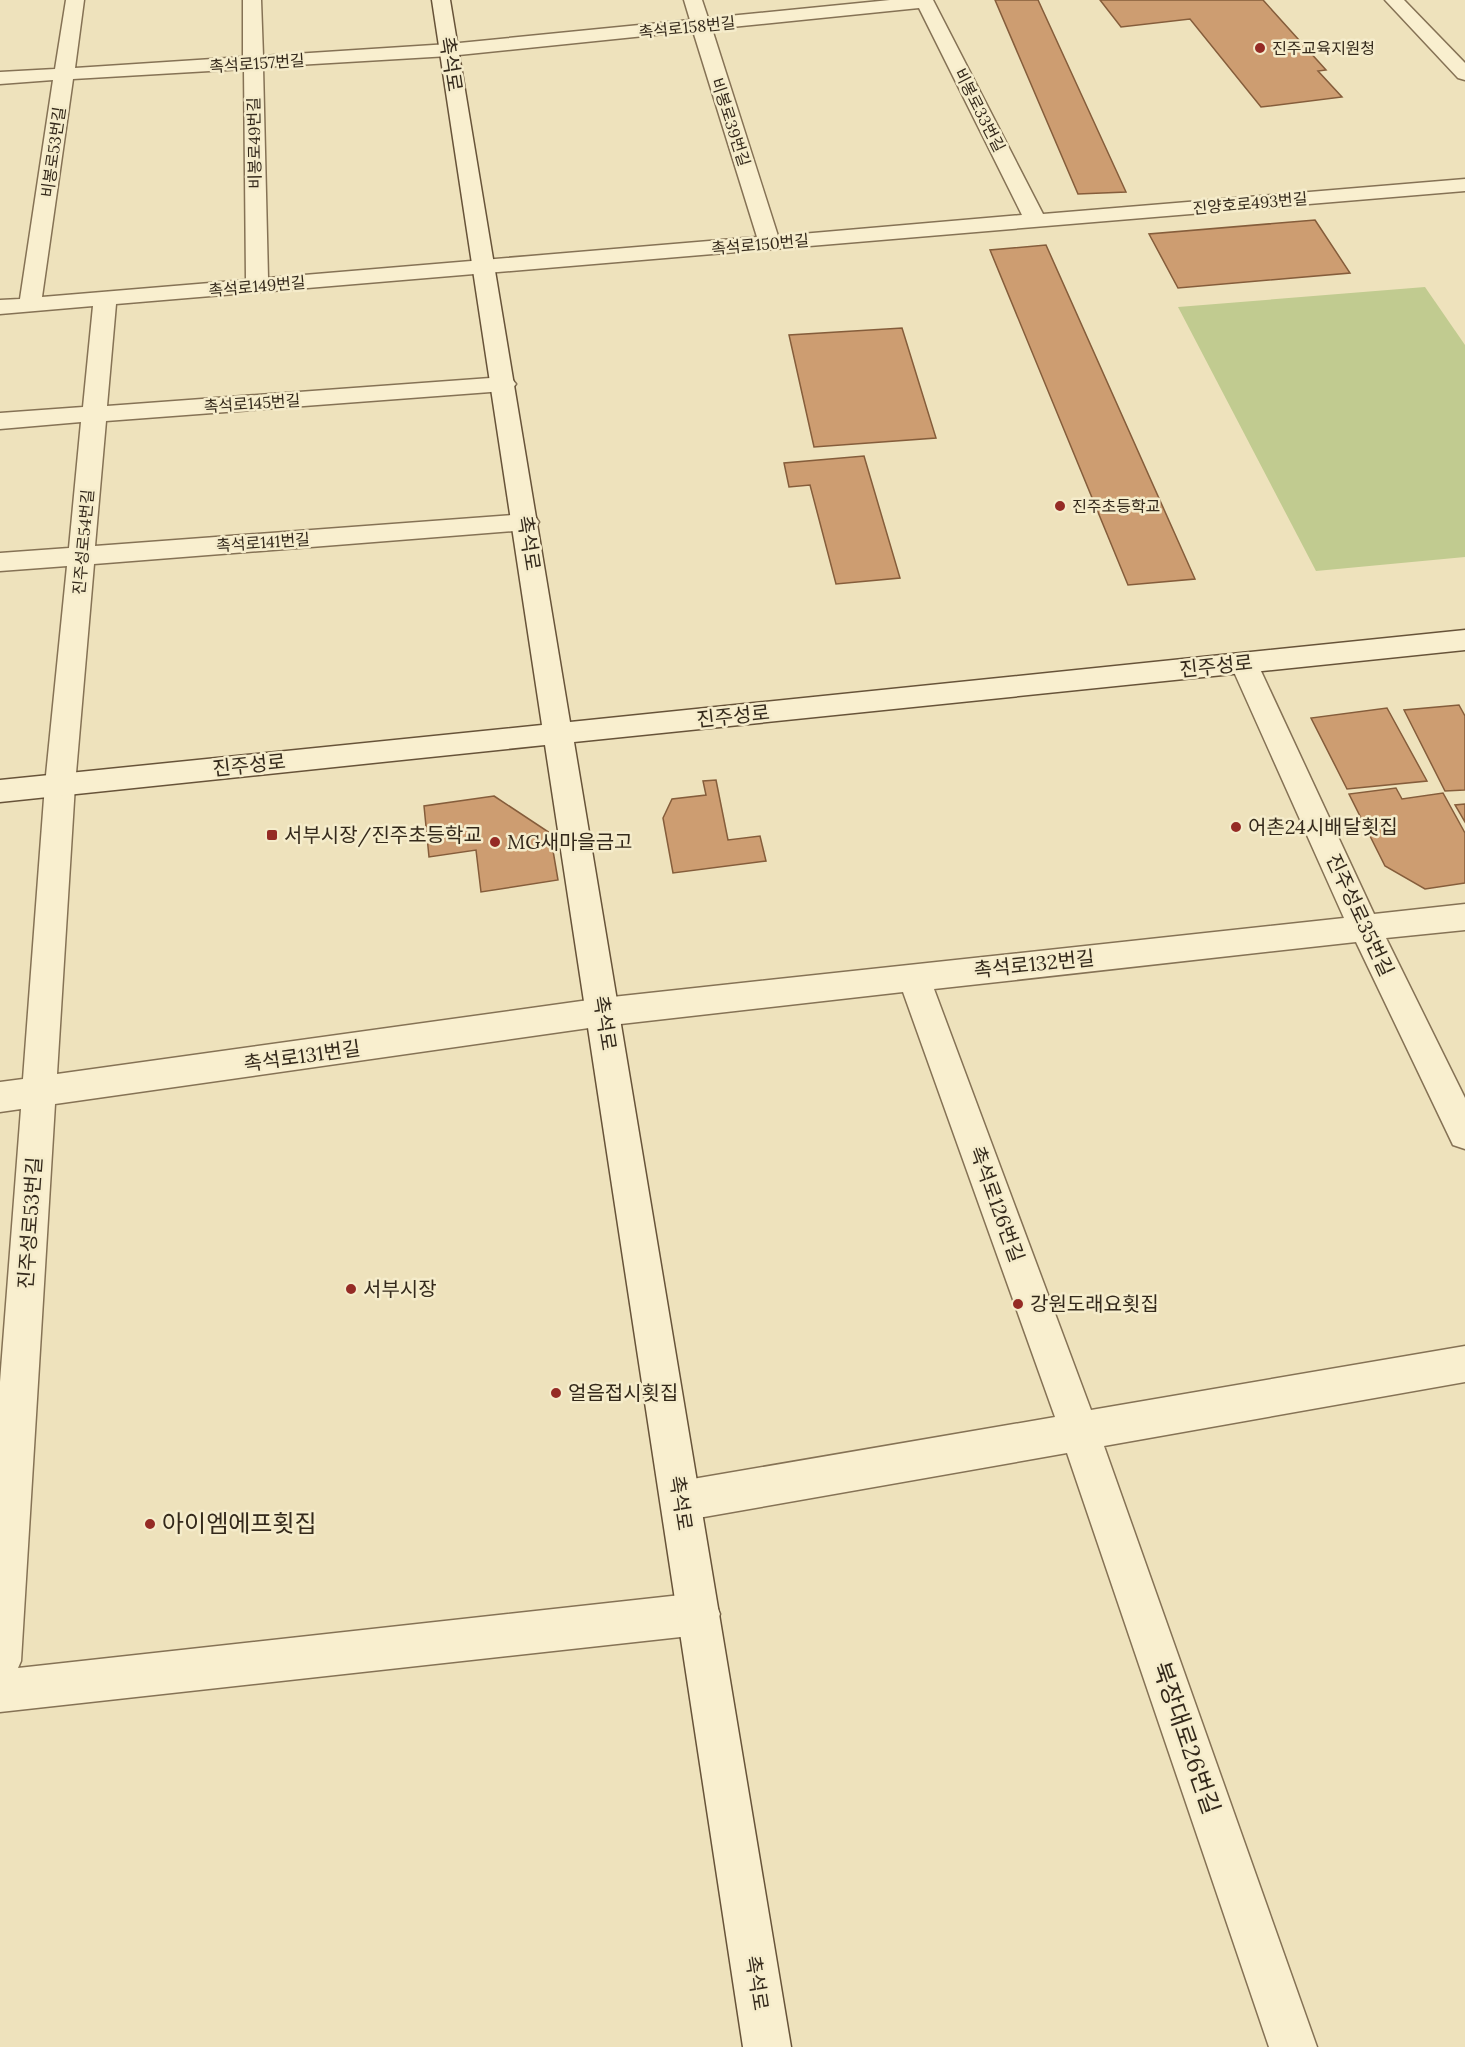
<svg xmlns="http://www.w3.org/2000/svg" width="1465" height="2047" font-family="Lora,'Noto Sans KR',serif">
<rect width="100%" height="100%" fill="#eee2bc"/>
<path fill="#c1cb90" d="M1425 287 1465 345V557L1316 571 1178 307Z"/>
<g fill="#cd9d71" stroke="#855d3b" stroke-width="1.5">
<path d="M995 0H1038L1126 192 1078 194Z"/>
<path d="M1100 0H1263L1326 70 1318 71 1342 97 1261 107 1190 19 1121 27Z"/>
<path d="M1315 220 1350 273 1178 288 1149 234Z"/>
<path d="M1046 245 1195 579 1128 585 990 250Z"/>
<path d="M902 328 936 438 814 447 789 335Z"/>
<path d="M864 456 900 578 836 584 810 485 789 487 784 463Z"/>
<path d="M1459 705 1465 716V790L1445 791 1404 710Z"/>
<path d="M1387 708 1427 781 1347 789 1311 718Z"/>
<path d="M716 780 728 840 760 836 766 861 673 873 663 818 672 799 706 795 703 781Z"/>
<path d="M1396 788 1402 799 1443 793 1465 833V883L1425 889 1385 866 1349 794Z"/>
<path d="M494 796 550 833 558 880 481 892 476 850 429 857 424 806Z"/>
<path d="M1465 804V822L1455 805Z"/>
</g>
<g fill="none" stroke-linecap="round" stroke-linejoin="round">
<defs>
<g id="street">
<path d="M66 0H84L75 68 243 57V0H261L263 56 449 44 690 20 684 0H702L708 18 890 0H933L1043 214 1465 179V191L116 304 107 406 504 377 512 379 516 384 512 389 504 391 106 421 95 546 526 514 535 516 539 522 535 528 526 530 94 564 75 785 57 1074 603 998 1344 918 1230 663 1234 656 1244 653 1254 656 1374 914 1465 904V930L1386 938 1465 1098V1149L1453 1145 1356 942 934 989 1091 1410 1465 1346V1382L1104 1446 1317 2047H1269L1067 1453 681 1521 667 1515 661 1501 667 1487 681 1481 1055 1417 903 992 603 1026 55 1104 21 1661 18 1668 699 1593 714 1599 720 1614 714 1629 699 1635 0 1712V1382L21 1109 0 1112V1082L23 1079 45 785 67 566 0 571V553L69 548 81 422 0 429V413L83 407 93 306 0 314V300L20 299 53 80 0 84V72L55 69ZM919 8 1022 215 778 236 712 29ZM693 31 757 237 268 278 263 67 449 56ZM244 69 246 280 42 297 73 79Z"/>
<path d="M1385 0H1404L1465 63V80L1458 78Z"/>
</g>
<path id="secondary" d="M432 0H450L570 722 1465 630V650L574 742 791 2047H743L545 745 0 802V780L542 725Z"/>
</defs>
<use href="#street" stroke="#857255" stroke-width="3"/>
<use href="#secondary" stroke="#675339" stroke-width="3"/>
<use href="#street" fill="#f9efcf" fill-rule="evenodd"/>
<use href="#secondary" fill="#f9efcf" fill-rule="evenodd"/>
</g>
<g fill="#952b25" stroke="#f5eccb" stroke-width="2">
<circle cx="1260" cy="48" r="6"/>
<circle cx="1060" cy="506" r="6"/>
<circle cx="1236" cy="827" r="6"/>
<rect x="266" y="829" width="12" height="12" rx="3"/>
<circle cx="495" cy="842" r="6"/>
<circle cx="351" cy="1289" r="6"/>
<circle cx="1018" cy="1304" r="6"/>
<circle cx="556" cy="1393" r="6"/>
<circle cx="150" cy="1524" r="6"/>
</g>
<g text-anchor="middle" stroke-width="5" stroke-linejoin="round" paint-order="stroke">
<g font-size="16" fill="#34291b" stroke="#f5eccb">
<text transform="translate(687 27) rotate(-6)" y="6">촉석로158번길</text>
<text transform="translate(257 63) rotate(-4)" y="6">촉석로157번길</text>
<text transform="translate(980 110) rotate(63)" y="6">비봉로33번길</text>
<text transform="translate(731 122) rotate(72)" y="6">비봉로39번길</text>
<text transform="translate(254 143) rotate(-91)" y="6">비봉로49번길</text>
<text transform="translate(53 152) rotate(-82)" y="6">비봉로53번길</text>
<text transform="translate(1250 203) rotate(-5)" y="6">진양호로493번길</text>
<text transform="translate(760 244) rotate(-5)" y="6">촉석로150번길</text>
<text transform="translate(257 286) rotate(-5)" y="6">촉석로149번길</text>
<text transform="translate(252 403) rotate(-4)" y="6">촉석로145번길</text>
<text transform="translate(83 542) rotate(-85)" y="6">진주성로54번길</text>
<text transform="translate(263 542) rotate(-4)" y="6">촉석로141번길</text>
</g>
<g font-size="16" fill="#34291b" stroke="#f5eccb" text-anchor="start">
<text x="1272" y="54">진주교육지원청</text>
<text x="1072" y="512">진주초등학교</text>
</g>
<g font-size="20" fill="#34291b" stroke="#f5eccb">
<text transform="translate(451 64) rotate(81)" y="7">촉석로</text>
<text transform="translate(529 543) rotate(81)" y="7">촉석로</text>
<text transform="translate(1216 666) rotate(-6)" y="7">진주성로</text>
<text transform="translate(733 716) rotate(-6)" y="7">진주성로</text>
<text transform="translate(249 765) rotate(-6)" y="7">진주성로</text>
<text transform="translate(1360 915) rotate(65)" y="7">진주성로35번길</text>
<text transform="translate(1034 964) rotate(-6)" y="7">촉석로132번길</text>
<text transform="translate(605 1023) rotate(81)" y="7">촉석로</text>
<text transform="translate(302 1056) rotate(-8)" y="7">촉석로131번길</text>
<text transform="translate(997 1204) rotate(70)" y="7">촉석로126번길</text>
<text transform="translate(30 1223) rotate(-86)" y="7">진주성로53번길</text>
<text transform="translate(681 1503) rotate(81)" y="7">촉석로</text>
<text transform="translate(757 1983) rotate(81)" y="7">촉석로</text>
</g>
<g font-size="20" fill="#34291b" stroke="#f5eccb" text-anchor="start">
<text x="1248" y="834">어촌24시배달횟집</text>
<text x="284" y="842">서부시장/진주초등학교</text>
<text x="507" y="849">MG새마을금고</text>
<text x="363" y="1296">서부시장</text>
<text x="1030" y="1311">강원도래요횟집</text>
<text x="568" y="1400">얼음접시횟집</text>
</g>
<g font-size="24" fill="#34291b" stroke="#f5eccb" text-anchor="start">
<text x="162" y="1532">아이엠에프횟집</text>
</g>
<g font-size="24" fill="#34291b" stroke="#f5eccb">
<text transform="translate(1186 1738) rotate(71)" y="8">북장대로26번길</text>
</g>
</g>
</svg>
